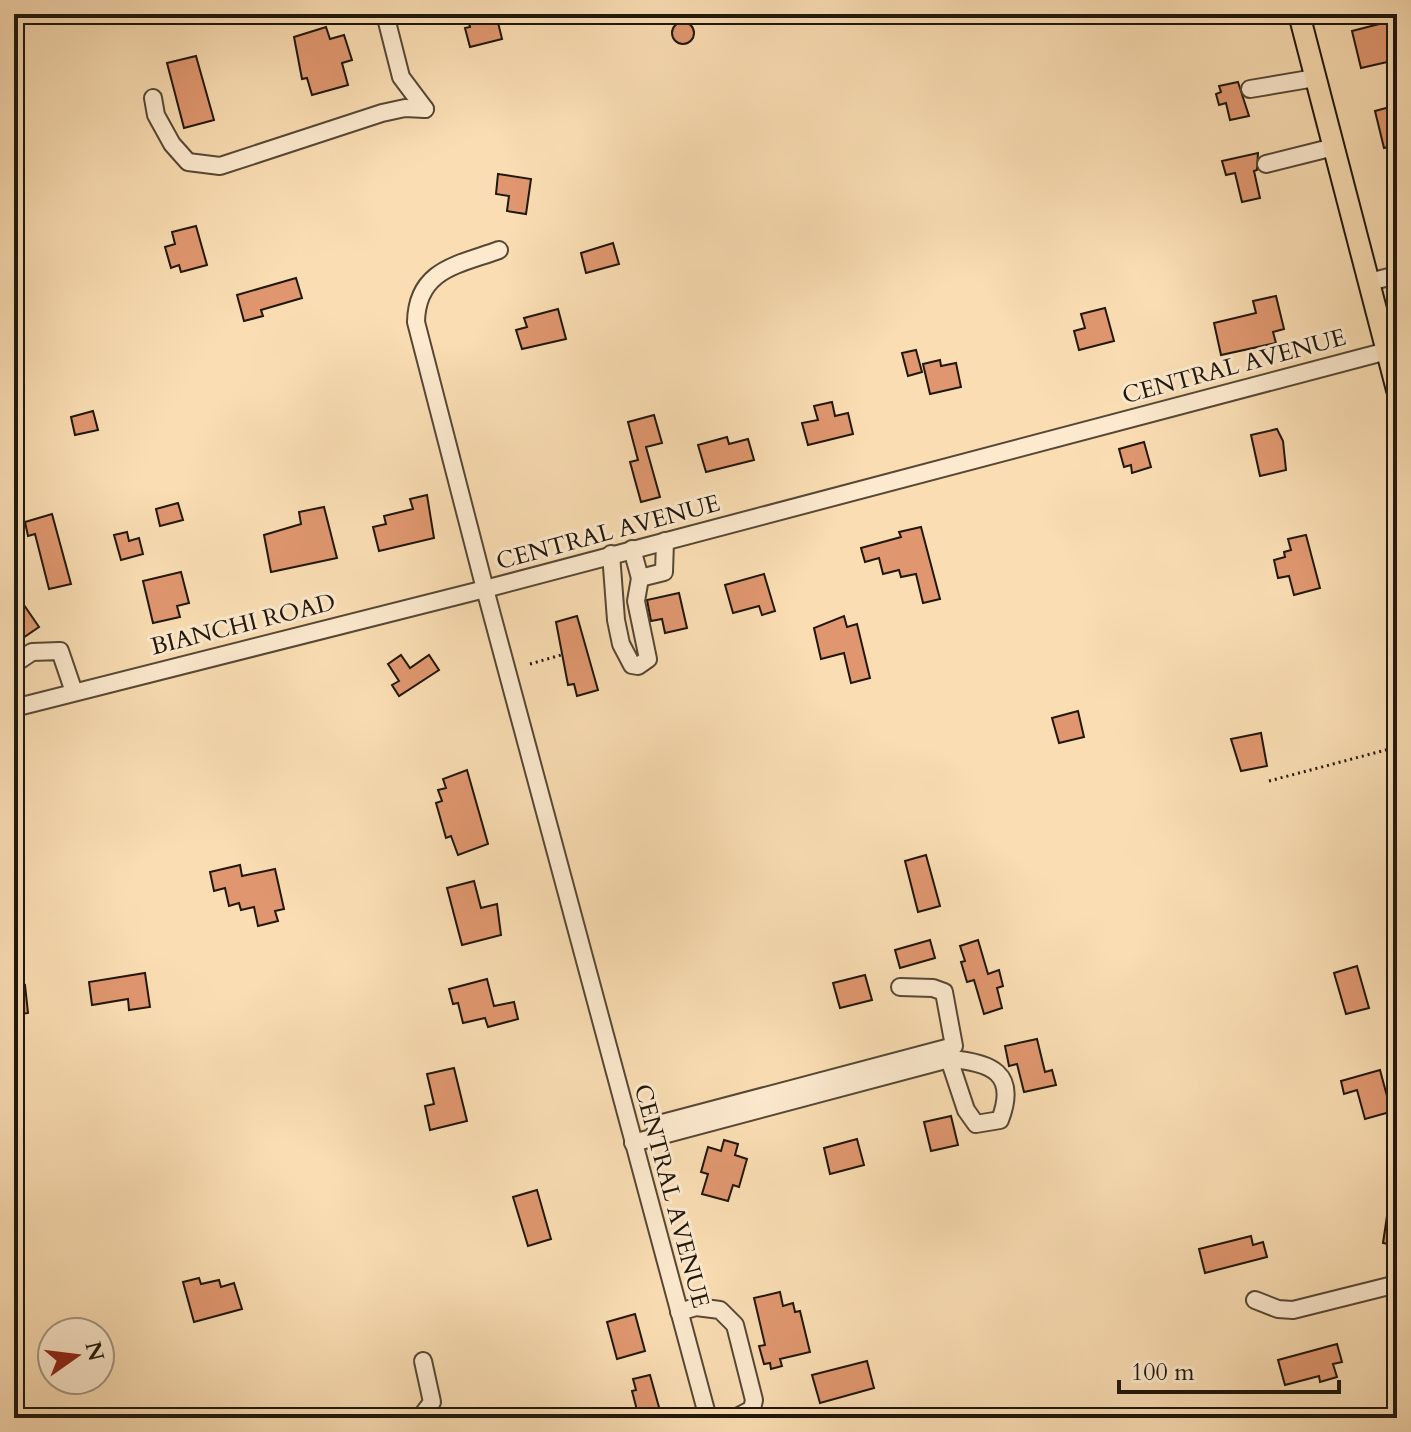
<svg xmlns="http://www.w3.org/2000/svg" width="1411" height="1432" font-family="Cardo,serif">
<rect width="100%" height="100%" fill="#faddb3"/>
<filter id="stains"><feTurbulence type="fractalNoise" baseFrequency=".0025" numOctaves="4"/><feColorMatrix values="0 0 0 0 .2 0 0 0 0 .09 0 0 0 0 .02 0 0 0 .5 -.17"/></filter>
<radialGradient id="worn" r=".72"><stop offset=".6" stop-color="#630" stop-opacity="0"/><stop offset="1" stop-color="#630" stop-opacity=".3"/></radialGradient>
<g fill="#e0976f" stroke="#20170b" stroke-width="2">
<path d="M467 14H496L502 39 470 47 465 28 470 27Z"/>
<path d="M1387 22 1396 60 1361 68 1352 31Z"/>
<circle cx="683" cy="33" r="11"/>
<path d="M326 27 330 39 344 35 352 60 342 63 348 85 312 95 307 78 302 79 294 37Z"/>
<path d="M196 56 214 120 184 128 167 63Z"/>
<path d="M1238 82 1249 116 1230 120 1226 103 1219 105 1216 94 1221 92 1219 86Z"/>
<path d="M1397 105V145L1384 148 1375 111Z"/>
<path d="M1258 153 1257 170 1254 171 1260 198 1242 202 1235 173 1226 175 1222 161Z"/>
<path d="M498 174 531 179 526 214 507 211 509 196 496 194Z"/>
<path d="M196 226 207 265 181 272 179 265 171 268 165 247 175 244 172 232Z"/>
<path d="M613 243 619 264 586 273 581 253Z"/>
<path d="M296 278 302 298 261 310 263 316 244 321 237 295Z"/>
<path d="M1276 296 1284 329 1273 332 1276 343 1221 355 1214 323 1256 313 1253 301Z"/>
<path d="M1105 308 1114 341 1079 350 1074 331 1085 328 1081 314Z"/>
<path d="M558 309 566 339 522 349 516 330 527 327 524 318Z"/>
<path d="M916 350 922 372 908 376 902 353Z"/>
<path d="M940 360 941 366 956 363 961 387 930 394 923 364Z"/>
<path d="M832 402 835 416 848 413 853 434 808 445 802 423 818 420 814 406Z"/>
<path d="M93 411 98 430 75 435 71 417Z"/>
<path d="M654 415 662 443 646 447 660 497 641 502 630 462 638 460 628 422Z"/>
<path d="M1277 429 1283 441 1286 470 1260 476 1251 435Z"/>
<path d="M727 437 729 444 748 439 754 460 706 472 698 445Z"/>
<path d="M1144 442 1151 467 1132 473 1131 465 1124 467 1119 449Z"/>
<path d="M427 495 434 538 379 551 373 527 386 524 384 516 413 509 410 499Z"/>
<path d="M178 503 183 520 160 526 156 509Z"/>
<path d="M324 507 337 558 271 572 264 535 301 524 299 512Z"/>
<path d="M52 514 71 584 49 589 35 534 28 536 25 522Z"/>
<path d="M921 527 940 599 923 603 916 574 901 577 899 570 883 574 879 558 865 562 861 548 901 537 899 532Z"/>
<path d="M127 532 129 541 139 538 143 554 121 560 114 535Z"/>
<path d="M1306 535 1320 588 1294 595 1289 576 1278 578 1274 560 1285 557 1284 552 1291 550 1288 539Z"/>
<path d="M181 572 189 603 177 606 180 617 153 623 143 581Z"/>
<path d="M764 574 775 611 762 615 759 606 733 613 725 585Z"/>
<path d="M679 593 687 628 665 633 662 619 651 621 647 600Z"/>
<path d="M24 605 39 627 14 644V612Z"/>
<path d="M577 616 598 690 577 696 574 684 568 685 556 622Z"/>
<path d="M844 616 847 627 857 624 870 678 851 683 844 653 821 659 814 628Z"/>
<path d="M401 655 410 668 429 655 439 670 399 696 392 685 399 681 388 664Z"/>
<path d="M1078 711 1084 737 1059 743 1052 718Z"/>
<path d="M1261 733 1267 766 1241 771 1231 739Z"/>
<path d="M467 770 488 844 458 855 451 836 446 838 436 803 442 801 438 790 446 788 443 779Z"/>
<path d="M926 855 940 906 918 912 905 861Z"/>
<path d="M240 865 242 876 275 869 284 909 275 911 278 921 258 926 254 907 241 910 239 903 229 906 225 888 214 891 210 872Z"/>
<path d="M474 881 481 908 497 904 501 935 462 945 447 888Z"/>
<path d="M930 940 935 958 900 968 895 950Z"/>
<path d="M978 940 988 974 999 970 1003 986 997 988 1002 1008 984 1014 974 980 967 982 961 962 965 961 960 946Z"/>
<path d="M1357 966 1369 1008 1346 1014 1334 973Z"/>
<path d="M145 973 150 1007 129 1010 128 999 92 1005 89 982Z"/>
<path d="M865 975 872 1000 840 1008 833 983Z"/>
<path d="M487 979 494 1006 514 1002 518 1019 488 1027 485 1018 463 1023 458 1003 453 1004 449 989Z"/>
<path d="M25 985 28 1013 14 1015V987Z"/>
<path d="M1037 1039 1045 1072 1052 1070 1056 1085 1024 1092 1017 1064 1009 1066 1005 1046Z"/>
<path d="M454 1068 467 1121 430 1130 425 1106 434 1104 427 1074Z"/>
<path d="M1380 1070 1387 1096 1394 1094 1397 1110 1365 1119 1357 1090 1344 1094 1341 1081Z"/>
<path d="M951 1116 958 1145 931 1151 924 1122Z"/>
<path d="M857 1139 864 1165 830 1174 824 1148Z"/>
<path d="M724 1140 738 1144 735 1155 747 1159 739 1187 733 1185 728 1201 702 1194 708 1174 701 1172 708 1147 721 1151Z"/>
<path d="M537 1190 551 1239 528 1246 513 1197Z"/>
<path d="M1390 1196 1397 1197V1246L1383 1243Z"/>
<path d="M1251 1236 1253 1245 1263 1242 1267 1257 1205 1273 1199 1249Z"/>
<path d="M199 1278 201 1284 219 1280 221 1287 234 1283 242 1309 194 1322 183 1282Z"/>
<path d="M780 1292 783 1306 793 1303 795 1312 800 1311 810 1352 780 1359 782 1366 771 1369 770 1363 764 1364 759 1346 765 1345 754 1298Z"/>
<path d="M635 1314 645 1351 617 1359 607 1322Z"/>
<path d="M1337 1344 1342 1362 1333 1364 1337 1377 1320 1382 1319 1376 1285 1385 1278 1360Z"/>
<path d="M867 1361 874 1388 820 1403 812 1375Z"/>
<path d="M650 1375 662 1418H639L632 1391 636 1390 633 1379Z"/>
</g>
<g fill="none" stroke-linecap="round" stroke-linejoin="round">
<defs>
<g id="minor">
<path d="M385 14 401 77 425 109"/>
<path d="M1250 89 1315 78"/>
<path d="M153 98 156 115 172 144 188 162 220 166 382 113 405 108 425 109"/>
<path d="M1266 164 1334 147"/>
<path d="M1369 282 1397 275"/>
<path d="M632 549 640 578 664 572 665 541"/>
<path d="M611 554 616 620 621 644 632 665 638 666 648 659 636 601 640 578"/>
<path d="M14 664 32 652 60 651 74 692"/>
<path d="M14 708 485 589 416 322C417 269 458 265 499 250"/>
<path d="M655 1125 954 1046 944 992 933 988 900 987"/>
<path d="M633 1143 949 1059C991 1062 1018 1073 1000 1120L976 1124 966 1110 949 1059"/>
<path d="M1255 1300 1278 1309 1293 1310 1397 1284"/>
<path d="M679 1312 696 1307 720 1310 735 1325 754 1400 752 1409 735 1418"/>
<path d="M420 1418 432 1402 423 1361"/>
<path d="M708 1418 485 589 1387 351"/>
</g>
<path id="major" d="M1299 14 1397 390"/>
</defs>
<use href="#minor" stroke="#564835" stroke-width="20"/>
<use href="#major" stroke="#20170b" stroke-width="24"/>
<g stroke="#20170b" stroke-width="3" stroke-dasharray="2 4" stroke-linecap="butt">
<path d="M530 664 561 655"/>
<path d="M1269 781 1397 747"/>
</g>
<use href="#minor" stroke="#fce9ce" stroke-width="16"/>
<use href="#major" stroke="#faddb3" stroke-width="20"/>
</g>
<g text-anchor="middle" stroke-width="6" stroke-linejoin="round" paint-order="stroke">
<g font-size="24" fill="#20170b" stroke="#fce9ce">
<text transform="translate(1234 366) rotate(-15)" y="8">CENTRAL AVENUE</text>
<text transform="translate(608 532) rotate(-15)" y="8">CENTRAL AVENUE</text>
<text transform="translate(243 624) rotate(-14)" y="8">BIANCHI ROAD</text>
<text transform="translate(672 1196) rotate(75)" y="8">CENTRAL AVENUE</text>
</g>
</g>
<rect width="1411" height="1432" fill="none" stroke="#faddb3" stroke-width="48"/>
<rect x="16" y="16" width="1379" height="1400" fill="none" stroke="#20170b" stroke-width="4"/>
<rect x="24" y="24" width="1363" height="1384" fill="none" stroke="#20170b" stroke-width="2"/>
<g transform="translate(76 1356) rotate(76)"><circle r="38" fill="#fce9ce" stroke="#a49580" stroke-width="2"/>
<path d="M0-6L14 30L0 20L-14 30Z" fill="#8f2418"/>
<text y="-12" font-size="22" font-weight="bold" text-anchor="middle" fill="#20170b">N</text>
</g>
<path d="M1119 1380v12h220v-12" fill="none" stroke="#20170b" stroke-width="4"/>
<text x="1131" y="1380" font-size="24" fill="#20170b" stroke="#fce9ce" stroke-width="6" paint-order="stroke">100 m</text>
<rect width="100%" height="100%" filter="url(#stains)"/>
<rect width="100%" height="100%" fill="url(#worn)"/>
</svg>
